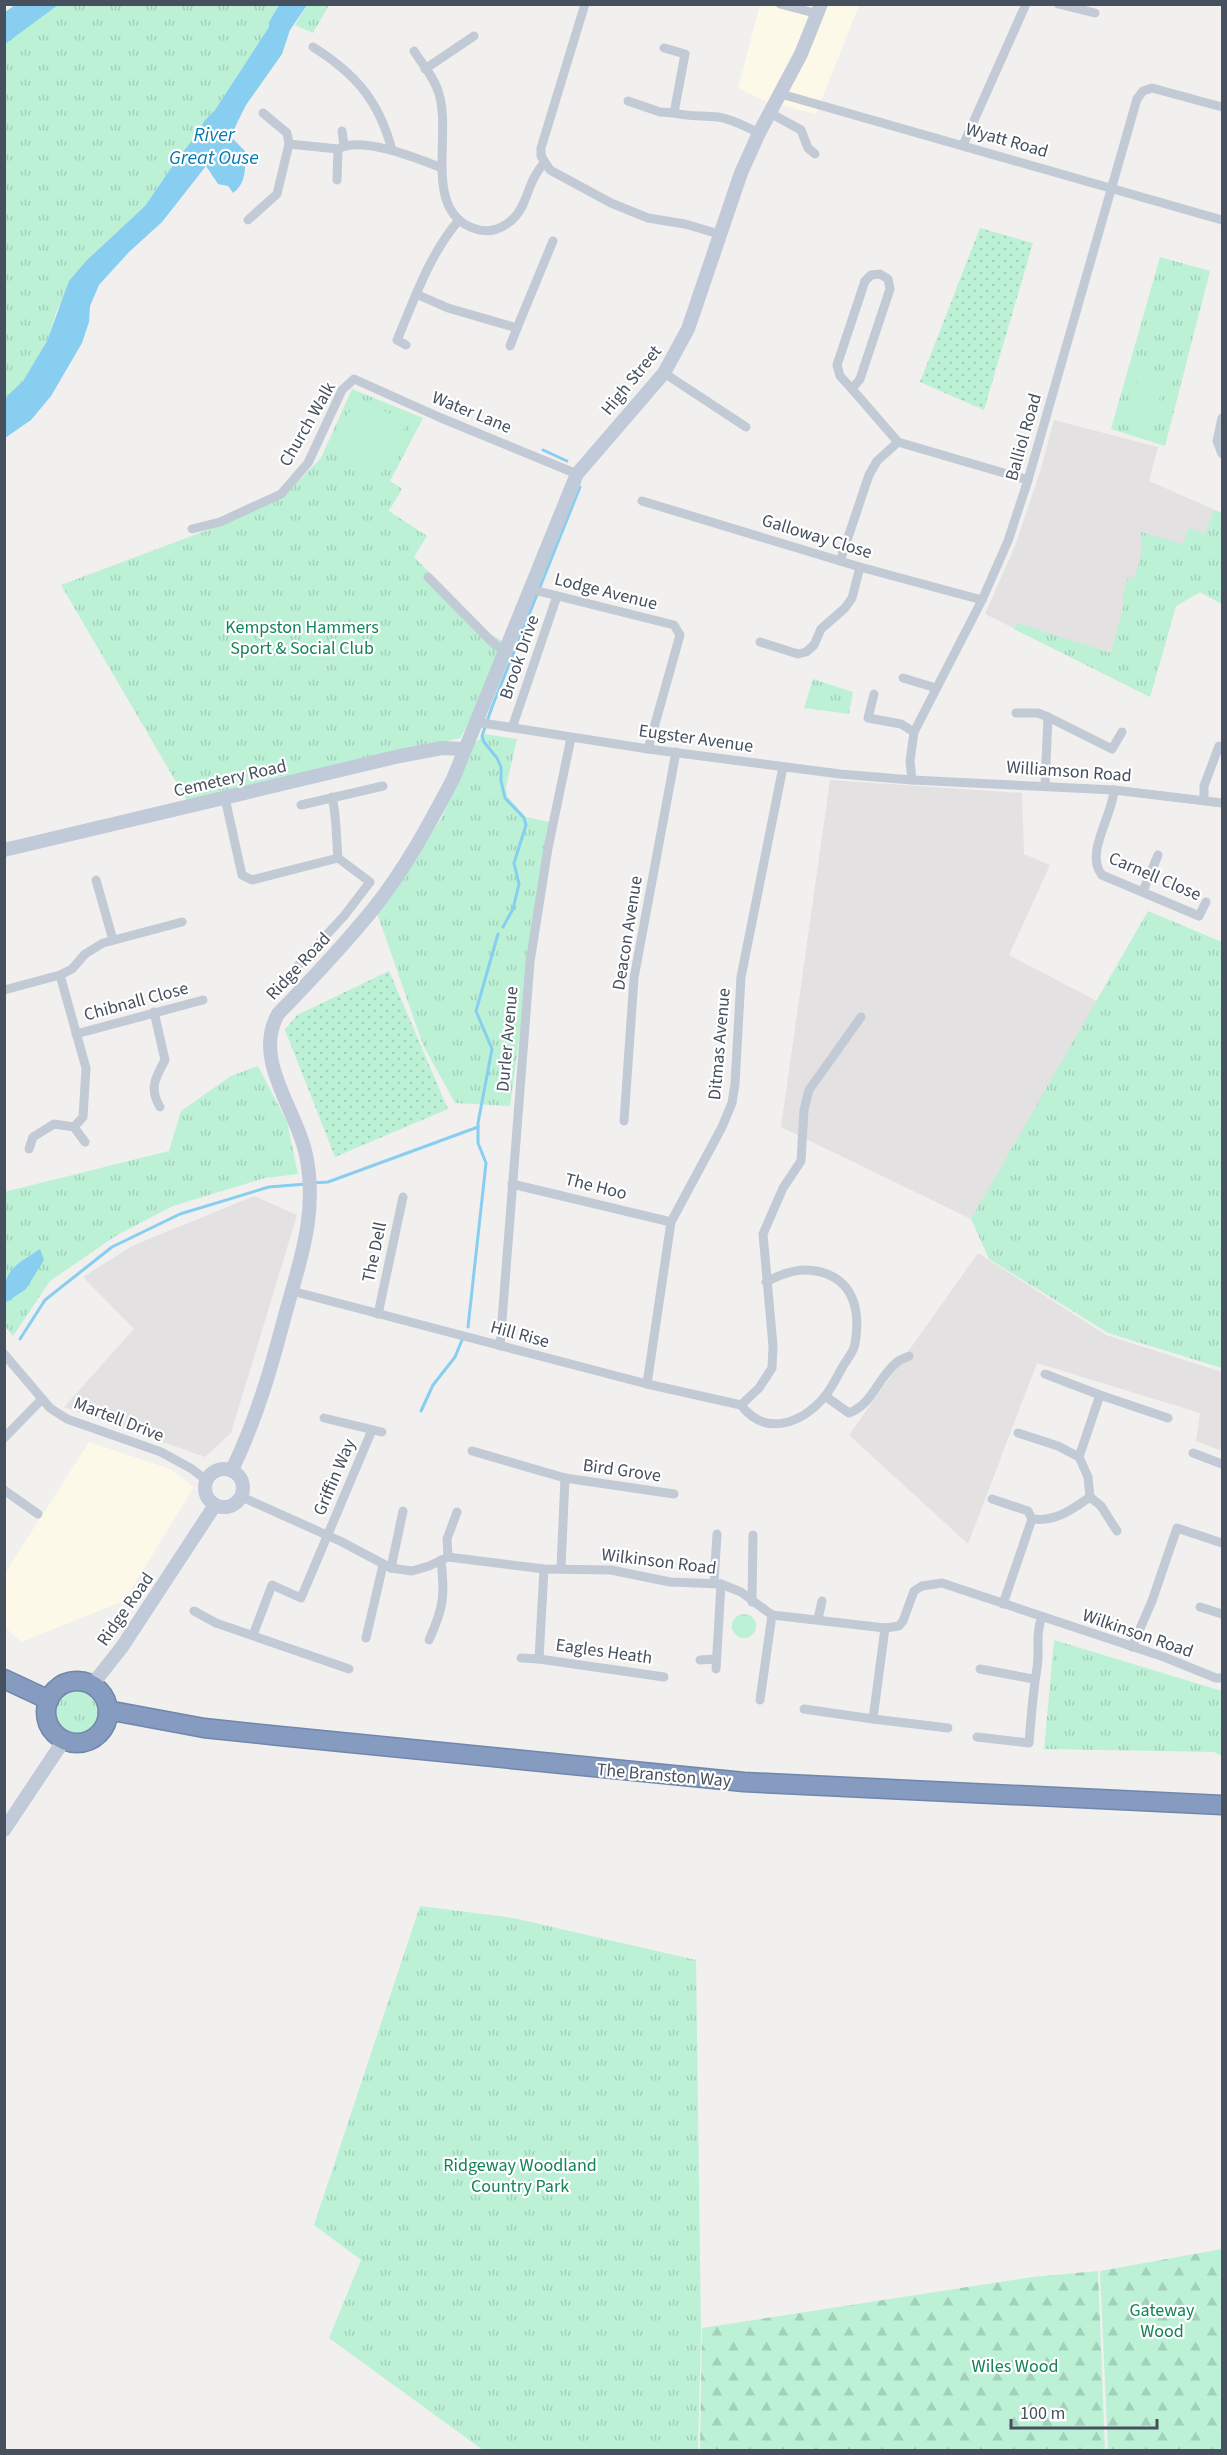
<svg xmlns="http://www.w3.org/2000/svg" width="1227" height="2455" font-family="'Source Sans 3',sans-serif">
<defs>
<pattern id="grass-tufts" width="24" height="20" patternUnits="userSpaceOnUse" patternTransform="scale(1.5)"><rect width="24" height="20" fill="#bcf1d6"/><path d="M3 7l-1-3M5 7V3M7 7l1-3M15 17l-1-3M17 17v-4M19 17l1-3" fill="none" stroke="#a3d0ba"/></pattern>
<pattern id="forest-firs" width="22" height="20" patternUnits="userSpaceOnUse" patternTransform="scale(1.5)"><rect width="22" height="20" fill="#bcf1d6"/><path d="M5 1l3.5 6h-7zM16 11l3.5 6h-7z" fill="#a3d0ba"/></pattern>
<pattern id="garden-dots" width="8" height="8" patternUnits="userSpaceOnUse" patternTransform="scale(1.5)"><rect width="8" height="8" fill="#bcf1d6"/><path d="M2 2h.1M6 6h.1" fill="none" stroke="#a3d0ba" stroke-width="1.8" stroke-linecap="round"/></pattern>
</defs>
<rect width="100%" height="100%" fill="#f2efef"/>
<g fill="#fdf9e8">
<path d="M760 5H859L816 114 765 101 738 88Z"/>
<path d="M89 1442 170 1469 194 1487 124 1601 21 1642 5 1627V1573Z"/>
</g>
<g fill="#e3e1e1">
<path d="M1054 420 1158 447 1149 481 1222 513V604L1200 592 1176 606 1150 697 985 614 1015 546 1040 472Z"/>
<path d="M830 780 1022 793 1024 854 1050 865 1009 955 1097 1001 971 1219 781 1127Z"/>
<path d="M254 1196 297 1215 231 1433 205 1457 64 1407 134 1329 83 1277 132 1246Z"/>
<path d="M978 1253 1106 1335 1222 1372V1451L1196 1441 1200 1413 1037 1363 968 1544 849 1435Z"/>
</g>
<g fill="url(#grass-tufts)">
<path d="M58 5H279L269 22V27L215 110 205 120 194 138 178 158 145 206 87 260 57 310 47 341 23 381 5 398 4 44Z"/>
<path d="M307 5H329L313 33 295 25Z"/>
<path d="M1160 257 1210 271 1165 446 1111 429Z"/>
<path d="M352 389 423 418 390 481 402 489 389 511 427 536 414 557 491 634 504 642 473 716 460 738 189 804 61 585 237 519 284 496 321 458Z"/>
<path d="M1214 510 1222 513V604L1200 592 1176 606 1150 697 1014 629 1017 623 1111 653 1124 604 1122 598 1128 577H1135L1142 551 1141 532 1183 544 1189 528 1205 534Z"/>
<path d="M813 679 853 692 849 714 804 708Z"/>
<path d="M485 734 517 739 506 787 507 796 526 817 549 822 510 1106 455 1103 423 1045 377 913 441 819 474 744Z"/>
<path d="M1148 911 1222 942V1368L1108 1333 989 1259 971 1219Z"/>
<path d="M258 1066 287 1122 298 1174 265 1178 173 1206 117 1235 50 1281 13 1336 5 1326 4 1192 169 1151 181 1111 231 1076Z"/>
<circle cx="744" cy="1626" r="12"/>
<path d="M1054 1640 1222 1691V1756L1214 1752 1044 1749Z"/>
<circle cx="79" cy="1710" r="24"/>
<path d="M420 1906 513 1918 696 1960 701 2335 698 2450H483L329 2338 361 2260 314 2225Z"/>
</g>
<g fill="url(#forest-firs)">
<path d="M1222 2249V2450H1108L1100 2271Z"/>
<path d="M1098 2271 1105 2450H700L702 2328 1032 2277Z"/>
</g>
<g fill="url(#garden-dots)">
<path d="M980 228 1033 243 984 410 920 382Z"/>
<path d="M389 971 448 1109 335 1157 285 1030 297 1015Z"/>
</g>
<g fill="#bcf1d6">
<path d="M1139 375 1164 382 1153 423 1128 416Z"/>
<path d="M356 398 407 422 383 473 332 449Z"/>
</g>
<g fill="#87cef0">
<path d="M15 5V4L58 5 5 44V12Z"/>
<path d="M279 5H307L290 30 282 54 246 105 236 125 232 138 245 151C245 168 247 183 233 193L228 186 218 184 206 166 162 222 129 252 99 285 90 306 89 322 82 343 51 396 31 420 5 438V398L23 381 47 341 69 281 87 260 145 206 178 158 194 138 205 120 215 110 269 27V22Z"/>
<path d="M40 1249 44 1260 26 1289 5 1303C2 1269 15 1266 40 1249Z"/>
</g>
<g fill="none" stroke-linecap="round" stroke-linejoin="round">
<g stroke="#87cef0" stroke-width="3">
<path d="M543 450 567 461"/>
<path d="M503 927 513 909 519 884 514 863 526 825 524 818 505 798 501 781V767L497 758 484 742 482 736 492 707 580 487"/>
<path d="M313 1183 328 1182 478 1127"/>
<path d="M468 1327 486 1163 478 1143V1123L492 1049 476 1011 498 934"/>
<path d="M20 1339 45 1300 112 1247 180 1214 269 1187 306 1184"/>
<path d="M421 1411 433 1385 455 1357 462 1340"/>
</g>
<defs>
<g id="highway">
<path d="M4 1679 49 1700"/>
<circle cx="77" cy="1712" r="31"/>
<path d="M108 1713 118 1712 204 1728 280 1736 744 1782 1222 1805"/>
</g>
</defs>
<use href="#highway" stroke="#7086ac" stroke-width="21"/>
<g stroke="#c2cad5" stroke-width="9">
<path d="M585 4 541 148V156L550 170 611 203 648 218 685 224 719 234"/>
<path d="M780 4 818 14"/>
<path d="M1058 4 1095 13"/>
<path d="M313 47C356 74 379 101 392 150"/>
<path d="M664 48 685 54 674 113C689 117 704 115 718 117 733 119 746 127 759 133"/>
<path d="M414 51C422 64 435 78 439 94 452 136 422 213 476 229 490 234 504 228 514 218 528 204 527 182 544 163"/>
<path d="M425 69 474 36"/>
<path d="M781 94 1222 220"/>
<path d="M628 101 660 112 674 113"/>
<path d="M263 113 287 133 289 144"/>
<path d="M770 113 801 130 808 148 815 154"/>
<path d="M342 131 344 145"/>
<path d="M963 145 1026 4"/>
<path d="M337 180 338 149"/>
<path d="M248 220 277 194 289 144 338 149C361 135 419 159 442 168"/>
<path d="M880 274 888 279 890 289 860 379 852 389 840 376 837 365 865 281 871 275Z"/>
<path d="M416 294 448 308 517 328 510 346"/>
<path d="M517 328 553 241"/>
<path d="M406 345 397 340C415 298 429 255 459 220"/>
<path d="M664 373 746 427"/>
<path d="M852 389 898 442 1028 480"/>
<path d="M1222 418 1217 441 1222 454"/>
<path d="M642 501 860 567 982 600"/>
<path d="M192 529 220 522 281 494 308 463 342 390 354 379 441 418 577 474"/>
<path d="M840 561 869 475 877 461 898 442"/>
<path d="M428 577 489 639 497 646 506 649"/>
<path d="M530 589 674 625 680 635 648 749"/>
<path d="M760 642 798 654 806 652 814 645 821 629 845 608 852 598 860 567"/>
<path d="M903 678 936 688"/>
<path d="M874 694 868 718 901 724 914 732"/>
<path d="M1016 713H1038L1048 717 1112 749 1122 732"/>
<path d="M476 722 648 749 840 774 912 780 1114 790 1222 803"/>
<path d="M512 728 557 596"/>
<path d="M912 780 910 761 914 732 982 600 1008 541 1028 480 1137 99 1143 91 1152 88 1222 107"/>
<path d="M1045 785 1048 717"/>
<path d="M1114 790C1113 815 1084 854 1102 875L1199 916 1206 902"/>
<path d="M225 798 242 875 252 880 338 858C336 838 337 817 332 797"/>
<path d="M1204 799V786L1219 746"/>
<path d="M301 805 383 786"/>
<path d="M96 880 113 940"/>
<path d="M1143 891 1158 855"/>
<path d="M60 975 86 1068 83 1117 74 1127"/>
<path d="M283 982 344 916 370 882 338 858"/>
<path d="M4 990 60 975 72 969 85 954 103 943 182 922"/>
<path d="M154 1012 165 1060C155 1078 149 1089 160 1107"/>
<path d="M76 1034 203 1000"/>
<path d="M624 1121 634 978 676 752"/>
<path d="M29 1149 33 1137 54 1124 74 1127 85 1142"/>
<path d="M512 1184 671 1222"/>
<path d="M766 1282C787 1271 804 1266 827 1274 856 1285 860 1316 855 1344 854 1352 846 1360 842 1368 837 1377 832 1387 826 1395 803 1423 766 1438 741 1405L759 1388 772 1368 773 1346 763 1234 783 1188 801 1161 804 1110 809 1090 861 1017"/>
<path d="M292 1291 647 1384 741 1405"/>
<path d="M378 1314 403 1197"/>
<path d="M500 1346 530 962 548 848 571 738"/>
<path d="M4 1354 50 1408 67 1419 161 1452 192 1469 206 1480"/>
<path d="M1045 1374 1100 1395"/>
<path d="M647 1384 671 1222 722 1127 732 1103 735 1084 741 977 783 767"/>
<path d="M825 1396 849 1413C873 1404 877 1379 896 1363 899 1360 905 1358 909 1356"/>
<path d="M324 1418 382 1432"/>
<path d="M1018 1433 1058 1446 1079 1457"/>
<path d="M4 1438 42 1399"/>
<path d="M472 1451 565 1478"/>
<path d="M1193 1453 1222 1464"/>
<path d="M4 1490 38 1514"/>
<path d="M242 1497 340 1541 391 1568 412 1571 429 1566 448 1557 544 1569 611 1570 670 1582 721 1584 741 1592 772 1615 885 1628 899 1626 903 1621 914 1591 922 1586 942 1583 1164 1657 1216 1678H1222"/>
<path d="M1090 1497 1101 1506 1117 1531"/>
<path d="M992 1499 1028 1511 1032 1519"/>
<path d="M448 1557 447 1539 457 1512"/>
<path d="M391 1568 403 1511"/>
<path d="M561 1568 565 1478 674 1494"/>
<path d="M544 1569 539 1659 664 1677"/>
<path d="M714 1583 717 1534"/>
<path d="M752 1602 753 1535"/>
<path d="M1003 1604 1032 1519C1056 1522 1071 1510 1090 1497L1088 1477 1079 1457 1100 1395 1168 1418"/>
<path d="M1200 1607 1222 1614"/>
<path d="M194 1611 216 1623 349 1669"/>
<path d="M818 1619 822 1601"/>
<path d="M253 1635 272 1585 301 1598 372 1430"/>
<path d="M366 1638 383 1565"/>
<path d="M429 1640C444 1607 445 1595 441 1560"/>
<path d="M1132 1647 1152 1601 1177 1528 1222 1543"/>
<path d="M521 1658 539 1659"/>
<path d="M700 1660 715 1659"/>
<path d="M716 1669 721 1584"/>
<path d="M980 1669 1033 1679"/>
<path d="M760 1700 772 1615"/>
<path d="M804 1709 873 1719 885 1628"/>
<path d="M873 1719 948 1728"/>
<path d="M977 1737 1029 1743C1031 1717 1033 1693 1037 1668 1040 1650 1035 1634 1042 1617"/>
</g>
<g stroke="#c1cad9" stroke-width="14">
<path d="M4 850 400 756 442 748 464 749"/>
<circle cx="224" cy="1488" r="19"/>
<path d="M232 1470C256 1420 271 1369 285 1315 300 1261 318 1213 306 1155 297 1110 252 1060 278 1014 311 980 344 945 374 908 405 869 430 823 453 779L577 474 664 373 688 329 741 173 759 133 801 54 821 4"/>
<path d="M92 1685 122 1647 215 1505"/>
<path d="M4 1830 64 1740"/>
</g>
<use href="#highway" stroke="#859bc0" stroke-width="18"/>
</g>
<g text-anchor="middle" stroke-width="4.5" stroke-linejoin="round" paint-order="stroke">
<g font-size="18" fill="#46505e" stroke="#fff">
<text transform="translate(1007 140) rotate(16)" y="6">Wyatt Road</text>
<text transform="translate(631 380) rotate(-51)" y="6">High Street</text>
<text transform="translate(472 412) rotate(22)" y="6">Water Lane</text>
<text transform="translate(307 424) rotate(-60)" y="6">Church Walk</text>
<text transform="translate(1023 437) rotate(-74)" y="6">Balliol Road</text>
<text transform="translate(817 536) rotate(17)" y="6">Galloway Close</text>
<text transform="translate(606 591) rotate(14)" y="6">Lodge Avenue</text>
<text transform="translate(519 657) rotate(-71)" y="6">Brook Drive</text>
<text transform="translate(696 738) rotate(8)" y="6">Eugster Avenue</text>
<text transform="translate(1069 771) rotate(4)" y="6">Williamson Road</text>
<text transform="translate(230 778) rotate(-13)" y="6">Cemetery Road</text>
<text transform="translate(1155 876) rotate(23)" y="6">Carnell Close</text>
<text transform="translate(627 933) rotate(-81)" y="6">Deacon Avenue</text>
<text transform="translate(298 966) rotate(-47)" y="6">Ridge Road</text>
<text transform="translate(136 1001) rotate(-15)" y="6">Chibnall Close</text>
<text transform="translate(507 1039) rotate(-85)" y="6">Durler Avenue</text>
<text transform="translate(719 1044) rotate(-85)" y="6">Ditmas Avenue</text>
<text transform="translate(596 1186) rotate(14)" y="6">The Hoo</text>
<text transform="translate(374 1252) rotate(-78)" y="6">The Dell</text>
<text transform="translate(520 1334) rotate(15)" y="6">Hill Rise</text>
<text transform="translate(119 1419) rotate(21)" y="6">Martell Drive</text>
<text transform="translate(622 1470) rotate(8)" y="6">Bird Grove</text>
<text transform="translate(334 1477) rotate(-67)" y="6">Griffin Way</text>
<text transform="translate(659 1561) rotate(7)" y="6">Wilkinson Road</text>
<text transform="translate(125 1609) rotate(-55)" y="6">Ridge Road</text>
<text transform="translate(1138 1633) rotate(19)" y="6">Wilkinson Road</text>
<text transform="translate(604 1651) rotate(8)" y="6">Eagles Heath</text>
<text transform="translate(664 1775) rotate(5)" y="6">The Branston Way</text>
</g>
<g font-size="18" fill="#138358" stroke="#fff">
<text x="302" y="633">Kempston Hammers<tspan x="302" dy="21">Sport &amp; Social Club</tspan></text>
<text x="520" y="2171">Ridgeway Woodland<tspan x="520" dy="21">Country Park</tspan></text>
<text x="1162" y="2316">Gateway<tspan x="1162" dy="21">Wood</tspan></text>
<text x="1015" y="2372">Wiles Wood</text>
</g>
<g font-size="20" font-style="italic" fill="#067ab1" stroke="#fff">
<text x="214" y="141">River<tspan x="214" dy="23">Great Ouse</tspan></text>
</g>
</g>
<rect width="1227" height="2455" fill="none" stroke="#46505e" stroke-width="12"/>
<path d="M1011 2419v9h146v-9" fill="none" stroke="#46505e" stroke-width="3"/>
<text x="1020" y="2419" font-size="18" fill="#46505e" stroke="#ffffff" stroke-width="4.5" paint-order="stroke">100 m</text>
</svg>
